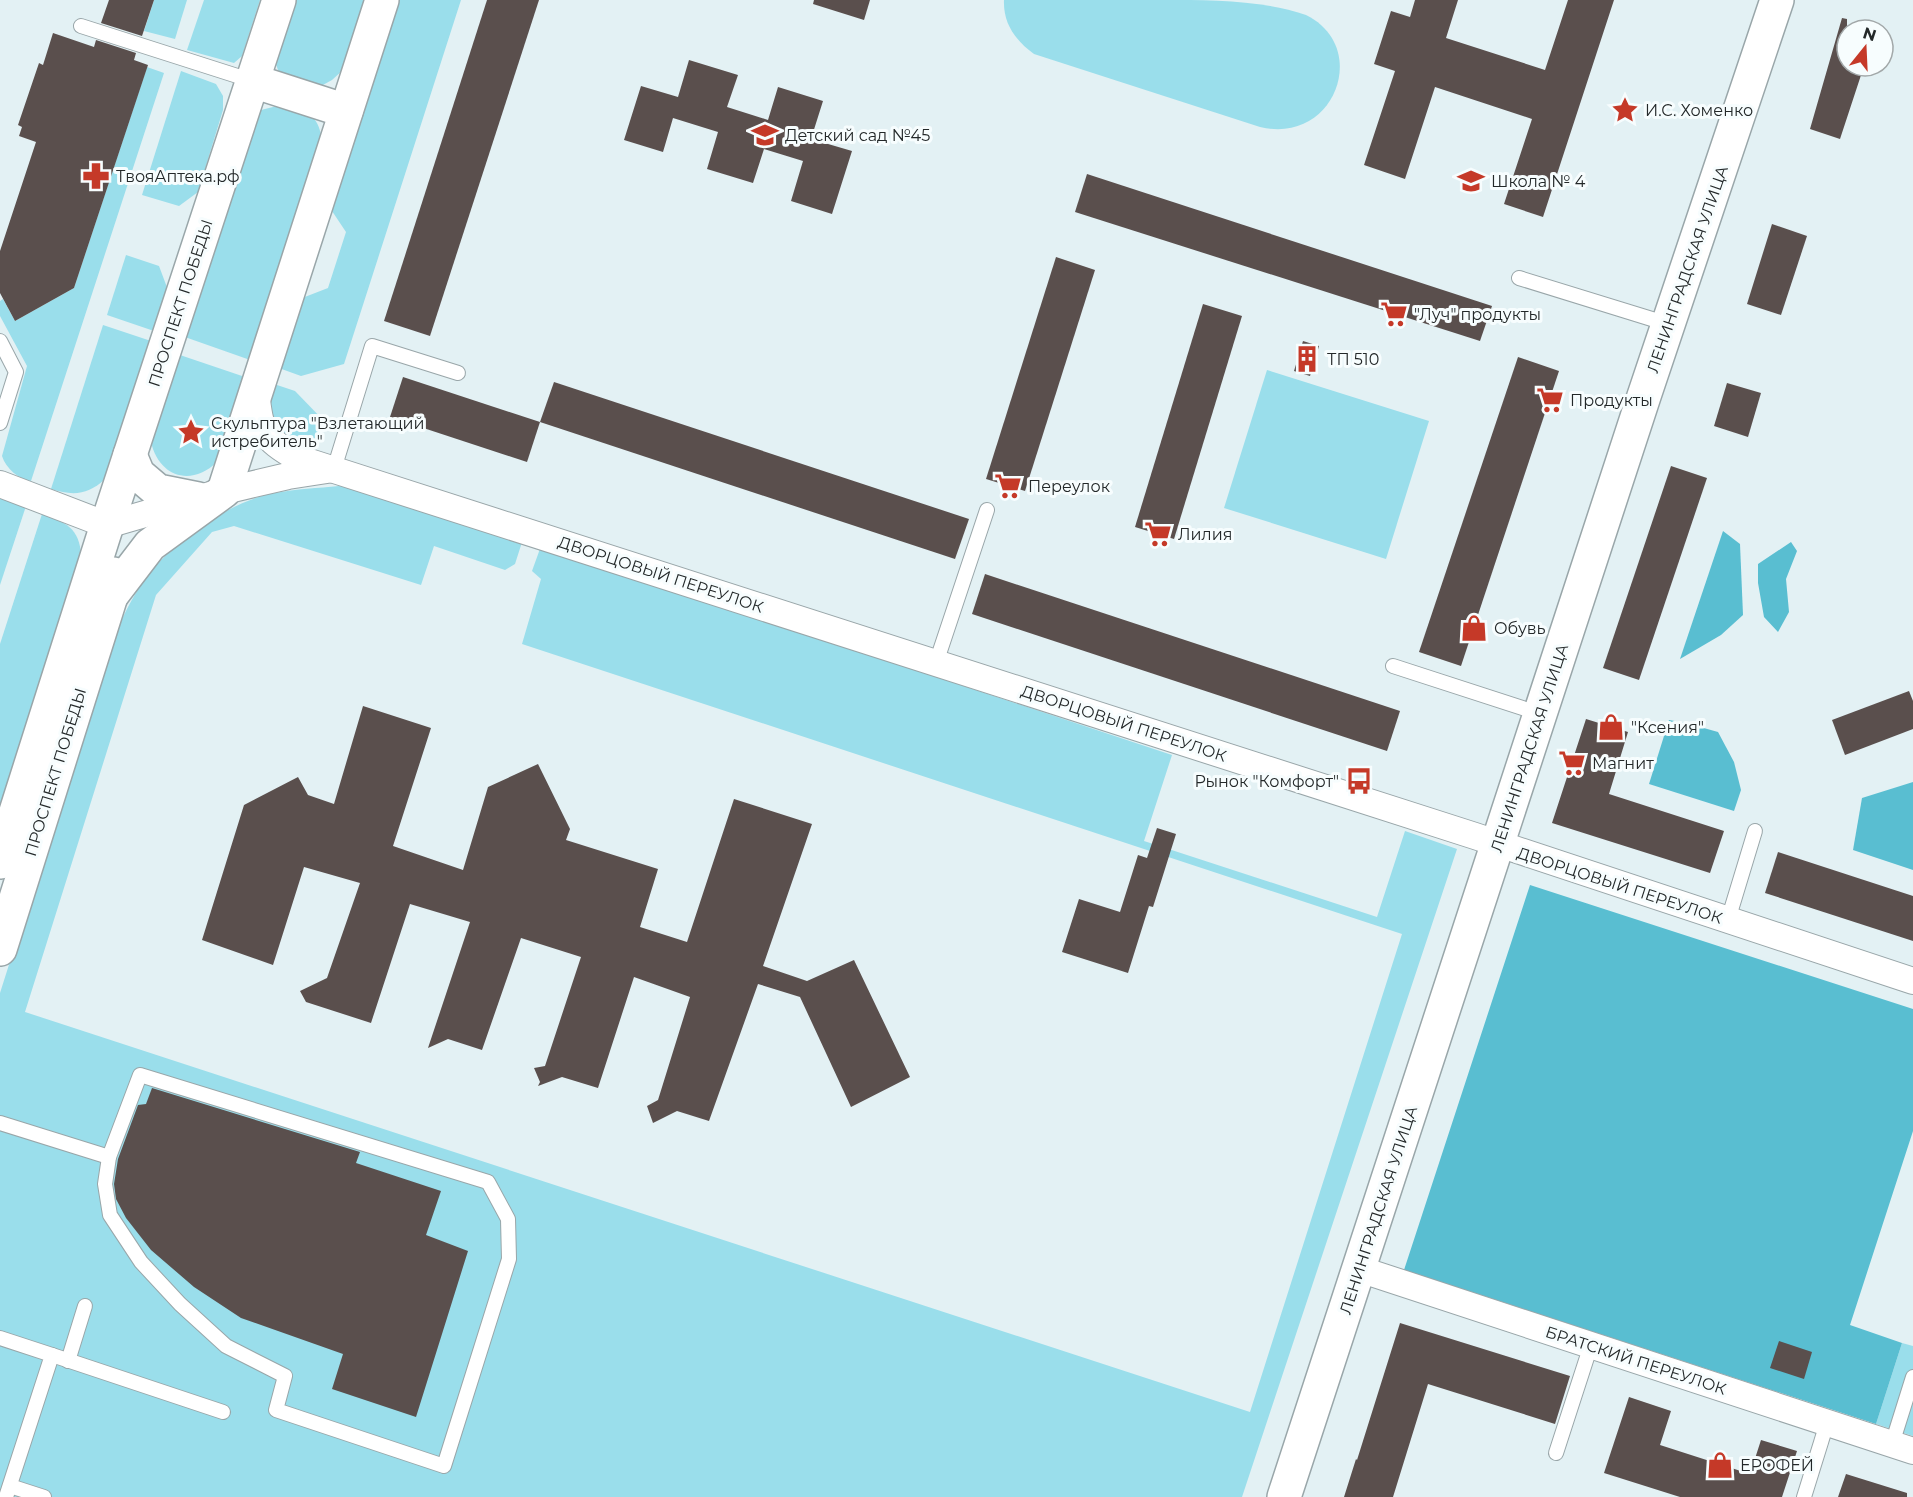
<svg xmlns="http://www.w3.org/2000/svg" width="1913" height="1497" font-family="Montserrat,sans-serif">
<rect width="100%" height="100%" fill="#e3f1f4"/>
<g fill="#9adeeb">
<path d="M154 0H187L175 39 144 31Z"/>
<path d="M204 0H260L242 56 234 63 187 50Z"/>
<path d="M287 0H365L343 70 332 80 321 86 288 78 278 70 273 56Z"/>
<path d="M392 0H461L344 364 301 376 276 367 297 300 328 288 346 232 328 205Z"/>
<path d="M1004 0C1057 0 1110 0 1163 0 1211 0 1262 0 1306 15 1371 47 1335 145 1260 127L1034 54C1015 40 1003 23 1004 0Z"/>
<path d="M147 67 164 73 31 481C19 479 6 469 2 456L27 366 0 316V301L3 299 15 321 74 288Z"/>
<path d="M181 71 216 84 223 96V110L198 192 179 206 142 195Z"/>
<path d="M281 105C306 112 318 112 322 140L253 361 182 336 253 118 261 110Z"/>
<path d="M126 255 159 266 168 290 154 331 107 315Z"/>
<path d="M103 325 151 341 105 479C88 495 73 496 51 489Z"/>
<path d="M177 354 248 378 217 462C191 487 159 477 151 442Z"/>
<path d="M1267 370 1429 421 1386 559 1224 508Z"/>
<path d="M271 383 295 391 325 422 315 452 296 445 280 432 272 417 268 403Z"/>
<path d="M339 486 381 491 523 539 515 564 505 570 434 546 421 585 234 526 212 532 156 595 25 1012 1250 1412 1402 934 522 644 541 579 532 571 541 546 1172 755 1144 841 1377 917 1405 831 1457 849 1242 1497H0V993L113 637C123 618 131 598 144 581 170 543 229 501 275 493 296 489 318 488 339 486Z"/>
<path d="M0 497 26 506 0 585Z"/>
<path d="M42 514C65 522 80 528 81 556L0 823V644Z"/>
<path d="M1902 1343 1913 1346V1436L1876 1424Z"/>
</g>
<g fill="#59bed1">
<path d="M1723 531 1740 544 1743 615 1721 635 1680 659Z"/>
<path d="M1791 542 1797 551 1786 579 1789 612 1778 632 1764 617 1758 583V564Z"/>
<path d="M1669 720 1686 723 1718 732 1734 762 1741 790 1734 811 1649 784Z"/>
<path d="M1913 782V870L1853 850 1862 798Z"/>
<path d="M1530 885 1913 1009V1131L1850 1325 1902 1343 1876 1424 1404 1270Z"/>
</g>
<g fill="#5a4f4d">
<path d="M109 0H154L142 36 101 23Z"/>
<path d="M487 0H539L430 336 384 321Z"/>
<path d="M814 0H870L864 20 813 4Z"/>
<path d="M1415 0H1458L1446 38 1545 70 1568 0H1614L1543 217 1504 204 1532 119 1435 87 1405 179 1364 165 1395 71 1374 64 1391 11 1410 17Z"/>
<path d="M1842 18 1847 19V66H1864L1840 139 1810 129Z"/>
<path d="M53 33 94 47 96 40 136 53 134 60 148 65 74 288 15 321 0 293V251L36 142 19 136 22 127 18 125 39 63 43 65Z"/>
<path d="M689 60 738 75 727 107 768 120 778 87 823 101 811 139 852 151 832 214 791 201 803 161 764 149 753 183 707 169 718 132 673 118 663 152 624 140 641 86 678 97Z"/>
<path d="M1087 174 1492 306 1480 341 1075 212Z"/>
<path d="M1772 224 1807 236 1781 315 1747 304Z"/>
<path d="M1056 257 1095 270 1025 491 986 479Z"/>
<path d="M1203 304 1242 316 1174 539 1135 527Z"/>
<path d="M1303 341 1319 346 1310 376 1294 371Z"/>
<path d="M1518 357 1559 371 1461 666 1419 652Z"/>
<path d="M403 377 540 422 527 462 390 417Z"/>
<path d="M554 382 969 519 955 559 540 422Z"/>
<path d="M1727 383 1761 393 1748 437 1714 426Z"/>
<path d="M1671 466 1707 478 1639 680 1603 668Z"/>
<path d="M985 574 1400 711 1387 751 972 614Z"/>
<path d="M1909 691 1913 701V729L1845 755 1832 720Z"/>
<path d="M363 706 431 728 393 846 463 870 488 787 538 764 570 829 566 840 658 869 640 927 687 942 734 799 812 824 763 966 807 981 854 960 910 1077 851 1107 800 997 758 984 709 1121 677 1111 653 1123 647 1106 658 1100 690 997 634 977 598 1088 562 1077 538 1086 540 1082 534 1068 545 1066 581 957 521 938 482 1050 448 1039 428 1048 470 922 410 904 371 1023 306 1002 300 991 327 978 360 883 304 867 273 965 202 940 244 805 298 777 308 795 334 804Z"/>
<path d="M1586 719 1628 732 1609 794 1724 831 1710 873 1552 823Z"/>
<path d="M1157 828 1176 834 1153 907 1149 906 1128 973 1062 952 1079 899 1120 912 1138 855 1147 858Z"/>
<path d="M1778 852 1913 896V941L1765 893Z"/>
<path d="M152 1088 360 1152 356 1163 441 1191 426 1235 468 1251 416 1417 332 1389 343 1354 241 1318 194 1287 151 1250 126 1218 116 1199 114 1184 118 1159 138 1105 146 1104Z"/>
<path d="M1400 1323 1570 1376 1555 1424 1428 1384 1393 1497H1344L1356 1459 1357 1460Z"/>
<path d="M1779 1341 1812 1352 1804 1379 1770 1368Z"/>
<path d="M1629 1397 1671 1411 1660 1445 1750 1474 1761 1440 1797 1451 1782 1497H1680L1604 1473Z"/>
<path d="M1846 1474 1907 1493V1497H1838Z"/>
</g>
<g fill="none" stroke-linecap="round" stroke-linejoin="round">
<defs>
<g id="service">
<path d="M81 26 253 81"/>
<path d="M1519 278 1668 324"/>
<path d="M0 341 16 372 0 423"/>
<path d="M334 469 372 346 458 373"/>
<path d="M936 663 987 510"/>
<path d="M1393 666 1541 714"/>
<path d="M1728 920 1755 831"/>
<path d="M140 1075 488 1182 508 1219 509 1259 444 1466 276 1410 285 1376 226 1346 180 1304 141 1262 110 1215 105 1184 109 1157Z"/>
<path d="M0 1123 109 1157"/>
<path d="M0 1338 52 1355 6 1497"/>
<path d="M52 1355 223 1412"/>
<path d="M68 1361 85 1306"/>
<path d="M1892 1444 1913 1377"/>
<path d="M1556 1453 1591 1345"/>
<path d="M10 1486 44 1497"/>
<path d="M1804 1497 1827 1423"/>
</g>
<g id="minor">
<path d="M256 393C261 432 262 437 297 458L1475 836 1913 981"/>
<path d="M0 484 107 525 224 491 288 476 327 470"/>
<path d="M1359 1269 1913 1451"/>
</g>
<g id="secondary">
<path d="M253 81 346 111"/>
<path d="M130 455 138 474 158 491 198 499"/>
<path d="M111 596 150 545 224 491 382 0"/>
<path d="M0 862 107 525 279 0"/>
<path d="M0 949 111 596 114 574"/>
<path d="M1284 1497 1644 396 1777 0"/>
</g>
</defs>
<use href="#service" stroke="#99a6a9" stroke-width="16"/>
<use href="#minor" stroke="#99a6a9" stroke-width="28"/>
<use href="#secondary" stroke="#99a6a9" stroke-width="36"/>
<use href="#service" stroke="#fff" stroke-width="14"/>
<use href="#minor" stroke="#fff" stroke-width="26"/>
<use href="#secondary" stroke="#fff" stroke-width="33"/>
</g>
<defs>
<symbol id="sight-bare" viewBox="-9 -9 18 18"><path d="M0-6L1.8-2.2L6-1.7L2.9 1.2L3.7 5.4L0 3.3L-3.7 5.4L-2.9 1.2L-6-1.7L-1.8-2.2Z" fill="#c53928" stroke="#f7fdfe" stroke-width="2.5" paint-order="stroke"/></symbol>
<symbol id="school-bare" viewBox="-9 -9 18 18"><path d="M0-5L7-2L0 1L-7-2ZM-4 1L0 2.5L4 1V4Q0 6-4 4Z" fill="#c53928" stroke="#f7fdfe" stroke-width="2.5" paint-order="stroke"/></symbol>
<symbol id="pharmacy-bare" viewBox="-9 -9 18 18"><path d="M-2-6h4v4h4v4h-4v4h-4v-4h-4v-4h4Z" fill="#c53928" stroke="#f7fdfe" stroke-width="2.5" paint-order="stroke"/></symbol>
<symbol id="supermarket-bare" viewBox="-9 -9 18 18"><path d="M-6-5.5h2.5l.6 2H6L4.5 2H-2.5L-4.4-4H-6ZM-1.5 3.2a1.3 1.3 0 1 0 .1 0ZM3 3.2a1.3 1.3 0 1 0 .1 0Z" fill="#c53928" stroke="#f7fdfe" stroke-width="2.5" paint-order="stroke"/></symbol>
<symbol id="building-bare" viewBox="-9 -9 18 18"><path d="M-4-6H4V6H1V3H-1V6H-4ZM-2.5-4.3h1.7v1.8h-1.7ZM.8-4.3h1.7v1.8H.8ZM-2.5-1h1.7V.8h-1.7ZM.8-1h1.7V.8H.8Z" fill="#c53928" stroke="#f7fdfe" stroke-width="2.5" paint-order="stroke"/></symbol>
<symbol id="shop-bare" viewBox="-9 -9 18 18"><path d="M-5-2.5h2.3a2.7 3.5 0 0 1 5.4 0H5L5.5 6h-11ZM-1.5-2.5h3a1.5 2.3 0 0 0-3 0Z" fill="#c53928" stroke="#f7fdfe" stroke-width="2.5" paint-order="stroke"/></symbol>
<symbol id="bus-bare" viewBox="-9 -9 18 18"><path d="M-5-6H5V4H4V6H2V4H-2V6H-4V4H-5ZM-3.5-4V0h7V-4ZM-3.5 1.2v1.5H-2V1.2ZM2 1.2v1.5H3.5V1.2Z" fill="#c53928" stroke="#f7fdfe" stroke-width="2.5" paint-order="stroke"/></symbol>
</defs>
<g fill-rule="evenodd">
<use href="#sight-bare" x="1606" y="91" width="38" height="38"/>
<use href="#school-bare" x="746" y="116" width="38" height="38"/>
<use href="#pharmacy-bare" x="77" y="157" width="38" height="38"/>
<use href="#school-bare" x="1452" y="162" width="38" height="38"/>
<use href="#supermarket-bare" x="1375" y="295" width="38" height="38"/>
<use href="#building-bare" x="1288" y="340" width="38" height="38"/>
<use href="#supermarket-bare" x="1531" y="381" width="38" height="38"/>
<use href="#sight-bare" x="172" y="413" width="38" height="38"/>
<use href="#supermarket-bare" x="989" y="467" width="38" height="38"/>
<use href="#supermarket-bare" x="1139" y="515" width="38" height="38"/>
<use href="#shop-bare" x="1455" y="609" width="38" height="38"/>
<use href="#shop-bare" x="1592" y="708" width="38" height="38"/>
<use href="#supermarket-bare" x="1553" y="744" width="38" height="38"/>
<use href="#bus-bare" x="1340" y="762" width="38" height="38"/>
<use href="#shop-bare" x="1701" y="1446" width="38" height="38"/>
</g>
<g text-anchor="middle" stroke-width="6" stroke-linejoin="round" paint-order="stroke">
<g font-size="16" fill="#232829" stroke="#f7fdfe" text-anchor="start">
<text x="1645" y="116">И.С. Хоменко</text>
<text x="785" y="141">Детский сад №45</text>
<text x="116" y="182">ТвояАптека.рф</text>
<text x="1491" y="187">Школа № 4</text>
<text x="1414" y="320">"Луч" продукты</text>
<text x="1327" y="365">ТП 510</text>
<text x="1570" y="406">Продукты</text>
<text x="211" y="429">Скульптура "Взлетающий<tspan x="211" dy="18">истребитель"</tspan></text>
<text x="1028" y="492">Переулок</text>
<text x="1178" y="540">Лилия</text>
<text x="1494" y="634">Обувь</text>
<text x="1631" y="733">"Ксения"</text>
<text x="1592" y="769">Магнит</text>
<text x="1339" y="787" text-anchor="end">Рынок "Комфорт"</text>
<text x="1740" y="1471">ЕРОФЕЙ</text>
</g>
<g font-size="16" fill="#232829" stroke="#f7fdfe">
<text transform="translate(1687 269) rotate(-71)" y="6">ЛЕНИНГРАДСКАЯ УЛИЦА</text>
<text transform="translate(180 303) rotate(-72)" y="6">ПРОСПЕКТ ПОБЕДЫ</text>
<text transform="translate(661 574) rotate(18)" y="6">ДВОРЦОВЫЙ ПЕРЕУЛОК</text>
<text transform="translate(1124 723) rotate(18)" y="6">ДВОРЦОВЫЙ ПЕРЕУЛОК</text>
<text transform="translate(1529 748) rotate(-72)" y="6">ЛЕНИНГРАДСКАЯ УЛИЦА</text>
<text transform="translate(55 772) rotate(-73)" y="6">ПРОСПЕКТ ПОБЕДЫ</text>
<text transform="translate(1620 885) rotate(18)" y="6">ДВОРЦОВЫЙ ПЕРЕУЛОК</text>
<text transform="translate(1378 1210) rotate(-72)" y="6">ЛЕНИНГРАДСКАЯ УЛИЦА</text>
<text transform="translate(1636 1360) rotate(18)" y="6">БРАТСКИЙ ПЕРЕУЛОК</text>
</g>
</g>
<g transform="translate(1865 48) rotate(18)"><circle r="28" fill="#f7fdfe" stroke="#a2a8a9" stroke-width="1.5"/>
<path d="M0-4.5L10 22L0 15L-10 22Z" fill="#c53928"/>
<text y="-9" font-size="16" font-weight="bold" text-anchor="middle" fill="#232829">N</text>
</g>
</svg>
